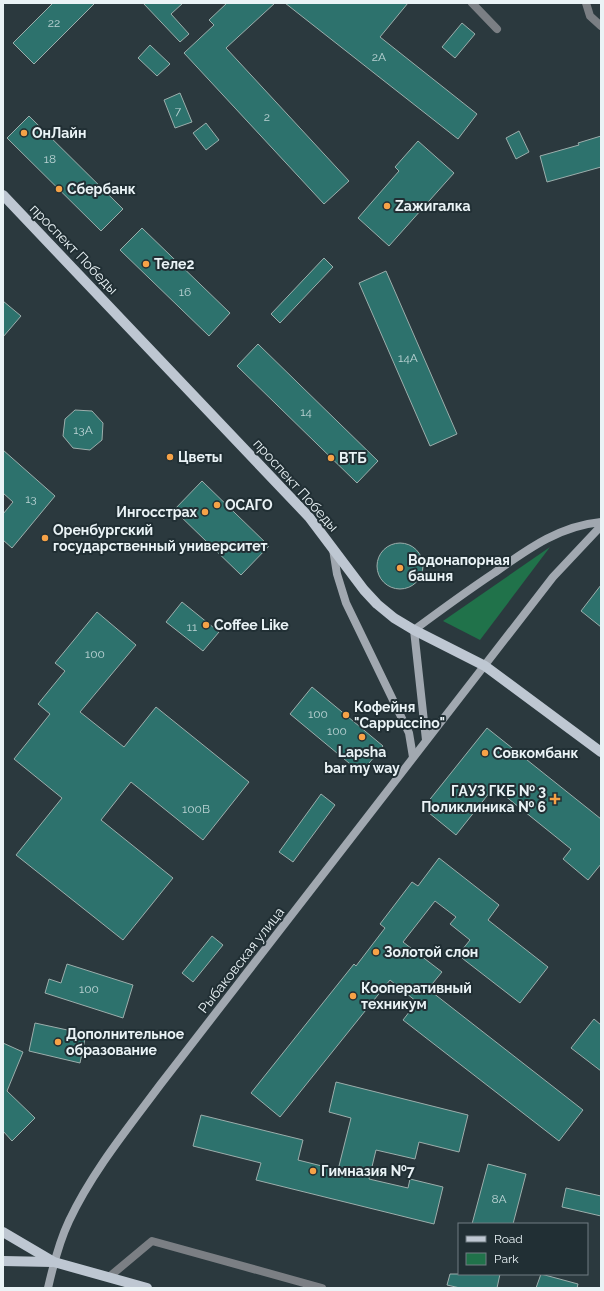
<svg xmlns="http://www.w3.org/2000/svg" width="604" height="1291" font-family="Raleway,sans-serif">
<rect width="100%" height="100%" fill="#2b393e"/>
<path fill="#20724a" d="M550 547 480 640 443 621Z"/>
<g fill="#2d726d" stroke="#9caeac">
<path d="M53 3H95L34 64 13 43Z"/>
<path d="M143 3H183L171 14 189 34 180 42Z"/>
<path d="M227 3H275L226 48 349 181 324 204 184 53 214 25 209 20Z"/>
<path d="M285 3H408L380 37 477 114 458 139Z"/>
<path d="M462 23 475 34 455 58 442 47Z"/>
<path d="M150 45 170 64 157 76 138 58Z"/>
<path d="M180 93 192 122 175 128 164 100Z"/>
<path d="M29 116 123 209 101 231 7 138Z"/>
<path d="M206 123 219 140 206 150 193 133Z"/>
<path d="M519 131 529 152 516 159 506 138Z"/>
<path d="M601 136V167L547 182 540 156 579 145 578 143Z"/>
<path d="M418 141 454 173 389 246 358 218 399 171 395 167Z"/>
<path d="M142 228 230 313 209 336 120 250Z"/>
<path d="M324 258 333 267 280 323 271 314Z"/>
<path d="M386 271 457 434 430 446 359 283Z"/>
<path d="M3 301 21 316 3 337Z"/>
<path d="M258 344 378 461 357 483 237 366Z"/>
<path d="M75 410 92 411 103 423 102 440 90 450 73 448 63 436 65 419Z"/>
<path d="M3 450 55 496 12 548 3 540V514L13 502 3 493Z"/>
<path d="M202 481 269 546 241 575 174 510Z"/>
<circle cx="400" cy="566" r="23"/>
<path d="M601 585V627L581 611Z"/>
<path d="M182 602 219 632 203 651 166 622Z"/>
<path d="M97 612 136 645 80 712 124 747 156 707 249 782 203 840 131 782 101 820 173 878 123 940 16 855 62 798 14 759 50 714 38 704 65 671 55 663Z"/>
<path d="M312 687 383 746 361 773 290 714Z"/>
<path d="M487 728 601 819V864L588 880 563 859 571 849 494 787 456 835 423 808Z"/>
<path d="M321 794 335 805 293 862 279 852Z"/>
<path d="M439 858 499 905 488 920 548 967 520 1003 458 955 470 940 450 924 456 917 435 901 403 942 442 972 428 989 583 1110 559 1141 403 1020 417 1002 390 980 280 1117 251 1093 354 964 356 966 385 928 380 924 412 882 418 886Z"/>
<path d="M212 936 223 945 193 982 182 973Z"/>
<path d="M67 964 133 985 123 1018 45 993 49 979 61 983Z"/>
<path d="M594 1019 601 1025V1071L571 1048Z"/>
<path d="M35 1023 86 1034 80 1063 29 1051Z"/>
<path d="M3 1043 23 1052 7 1091 35 1118 12 1141 3 1131Z"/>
<path d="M336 1082 468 1115 459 1152 419 1142 415 1159 376 1150 369 1179 408 1188 410 1179 443 1187 434 1224 256 1180 261 1163 193 1146 201 1115 303 1140 298 1160 338 1170 351 1118 329 1112Z"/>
<path d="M488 1164 526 1174 513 1224H472Z"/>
<path d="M566 1188 601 1196V1216L562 1207Z"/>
<path d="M450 1274H500L497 1288H460L447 1285Z"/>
<path d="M541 1274 578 1284 577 1288H536Z"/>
</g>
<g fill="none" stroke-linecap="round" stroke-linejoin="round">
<g stroke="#7b7f84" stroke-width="8">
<path d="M472 3 497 29"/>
<path d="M586 3 590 16 601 26"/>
<path d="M109 1277 152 1241 322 1288"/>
</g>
<g stroke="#a1a8b0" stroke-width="8">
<path d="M333 549 337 574 346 603 409 733 413 757"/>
<path d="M426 740 414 630C441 610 467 591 494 573 528 549 559 526 601 522"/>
<path d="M48 1288C53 1266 59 1242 69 1221 92 1172 128 1128 160 1085L553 577 601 526"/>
</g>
<g stroke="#bec7d2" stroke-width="10">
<path d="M3 195 309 517 364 590 377 604 394 618 414 630 485 666 601 752"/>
<path d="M3 1232 54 1262 147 1288"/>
<path d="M3 1261 52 1262"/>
</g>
</g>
<g fill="#f6a247" stroke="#212f34" stroke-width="1.5">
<circle cx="24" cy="133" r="4"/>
<circle cx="59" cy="189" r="4"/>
<circle cx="387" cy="206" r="4"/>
<circle cx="146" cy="264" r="4"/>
<circle cx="170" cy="457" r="4"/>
<circle cx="331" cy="458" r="4"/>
<circle cx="217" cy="505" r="4"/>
<circle cx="205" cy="512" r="4"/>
<circle cx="45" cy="538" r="4"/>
<circle cx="400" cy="568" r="4"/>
<circle cx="206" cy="625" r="4"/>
<circle cx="346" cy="715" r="4"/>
<circle cx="362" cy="737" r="4"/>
<circle cx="485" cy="753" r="4"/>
<path d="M553 793h4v4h4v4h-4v4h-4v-4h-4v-4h4z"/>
<circle cx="376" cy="952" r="4"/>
<circle cx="353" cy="996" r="4"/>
<circle cx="58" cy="1042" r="4"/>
<circle cx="313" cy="1171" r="4"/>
</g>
<g text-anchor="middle" stroke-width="4" stroke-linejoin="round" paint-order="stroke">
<g font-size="12" fill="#bbd3d4">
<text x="54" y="27">22</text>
<text x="379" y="61">2А</text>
<text x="178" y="115">7</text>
<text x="267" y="121">2</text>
<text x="50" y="163">18</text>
<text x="185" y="296">16</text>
<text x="408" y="362">14А</text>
<text x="306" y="416">14</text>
<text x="83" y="434">13А</text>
<text x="31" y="503">13</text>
<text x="192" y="631">11</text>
<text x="95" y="658">100</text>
<text x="318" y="718">100</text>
<text x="337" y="735">100</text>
<text x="196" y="813">100В</text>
<text x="89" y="993">100</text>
<text x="499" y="1203">8А</text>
</g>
<g font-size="14" font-weight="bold" fill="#eaf3f6" stroke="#212f34" text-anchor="start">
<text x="32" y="138">ОнЛайн</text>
<text x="67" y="194">Сбербанк</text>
<text x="395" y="211">Zажигалка</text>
<text x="154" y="269">Теле2</text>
<text x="178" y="462">Цветы</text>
<text x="339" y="463">ВТБ</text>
<text x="225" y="510">ОСАГО</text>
<text x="197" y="517" text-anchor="end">Ингосстрах</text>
<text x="53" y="535">Оренбургский<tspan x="53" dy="16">государственный университет</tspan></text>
<text x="408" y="565">Водонапорная<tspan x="408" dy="16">башня</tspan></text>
<text x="214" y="630">Coffee Like</text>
<text x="354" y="712">Кофейня<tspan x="354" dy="16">"Cappuccino"</tspan></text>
<text x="362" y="757" text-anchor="middle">Lapsha<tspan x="362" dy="16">bar my way</tspan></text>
<text x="493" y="758">Совкомбанк</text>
<text x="546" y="796" text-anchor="end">ГАУЗ ГКБ № 3<tspan x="546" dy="16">Поликлиника № 6</tspan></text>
<text x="384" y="957">Золотой слон</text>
<text x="361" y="993">Кооперативный<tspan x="361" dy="16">техникум</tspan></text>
<text x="66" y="1039">Дополнительное<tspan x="66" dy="16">образование</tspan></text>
<text x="321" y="1176">Гимназия №7</text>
</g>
<g font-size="14" fill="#eaf3f6" stroke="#212f34">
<text transform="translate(74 249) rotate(46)" y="5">проспект Победы</text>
<text transform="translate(296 485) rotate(48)" y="5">проспект Победы</text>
<text transform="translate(241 960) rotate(-52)" y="5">Рыбаковская улица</text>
</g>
</g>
<rect width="604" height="1291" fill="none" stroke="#eaf3f6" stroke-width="8"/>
<rect x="458" y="1223" width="130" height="52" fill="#212f34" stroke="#717d82"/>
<rect x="466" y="1236" width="20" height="6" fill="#bec7d2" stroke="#717d82"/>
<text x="494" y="1243" font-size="12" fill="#eaf3f6">Road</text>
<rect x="466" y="1253" width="20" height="12" fill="#20724a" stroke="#717d82"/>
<text x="494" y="1263" font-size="12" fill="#eaf3f6">Park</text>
</svg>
